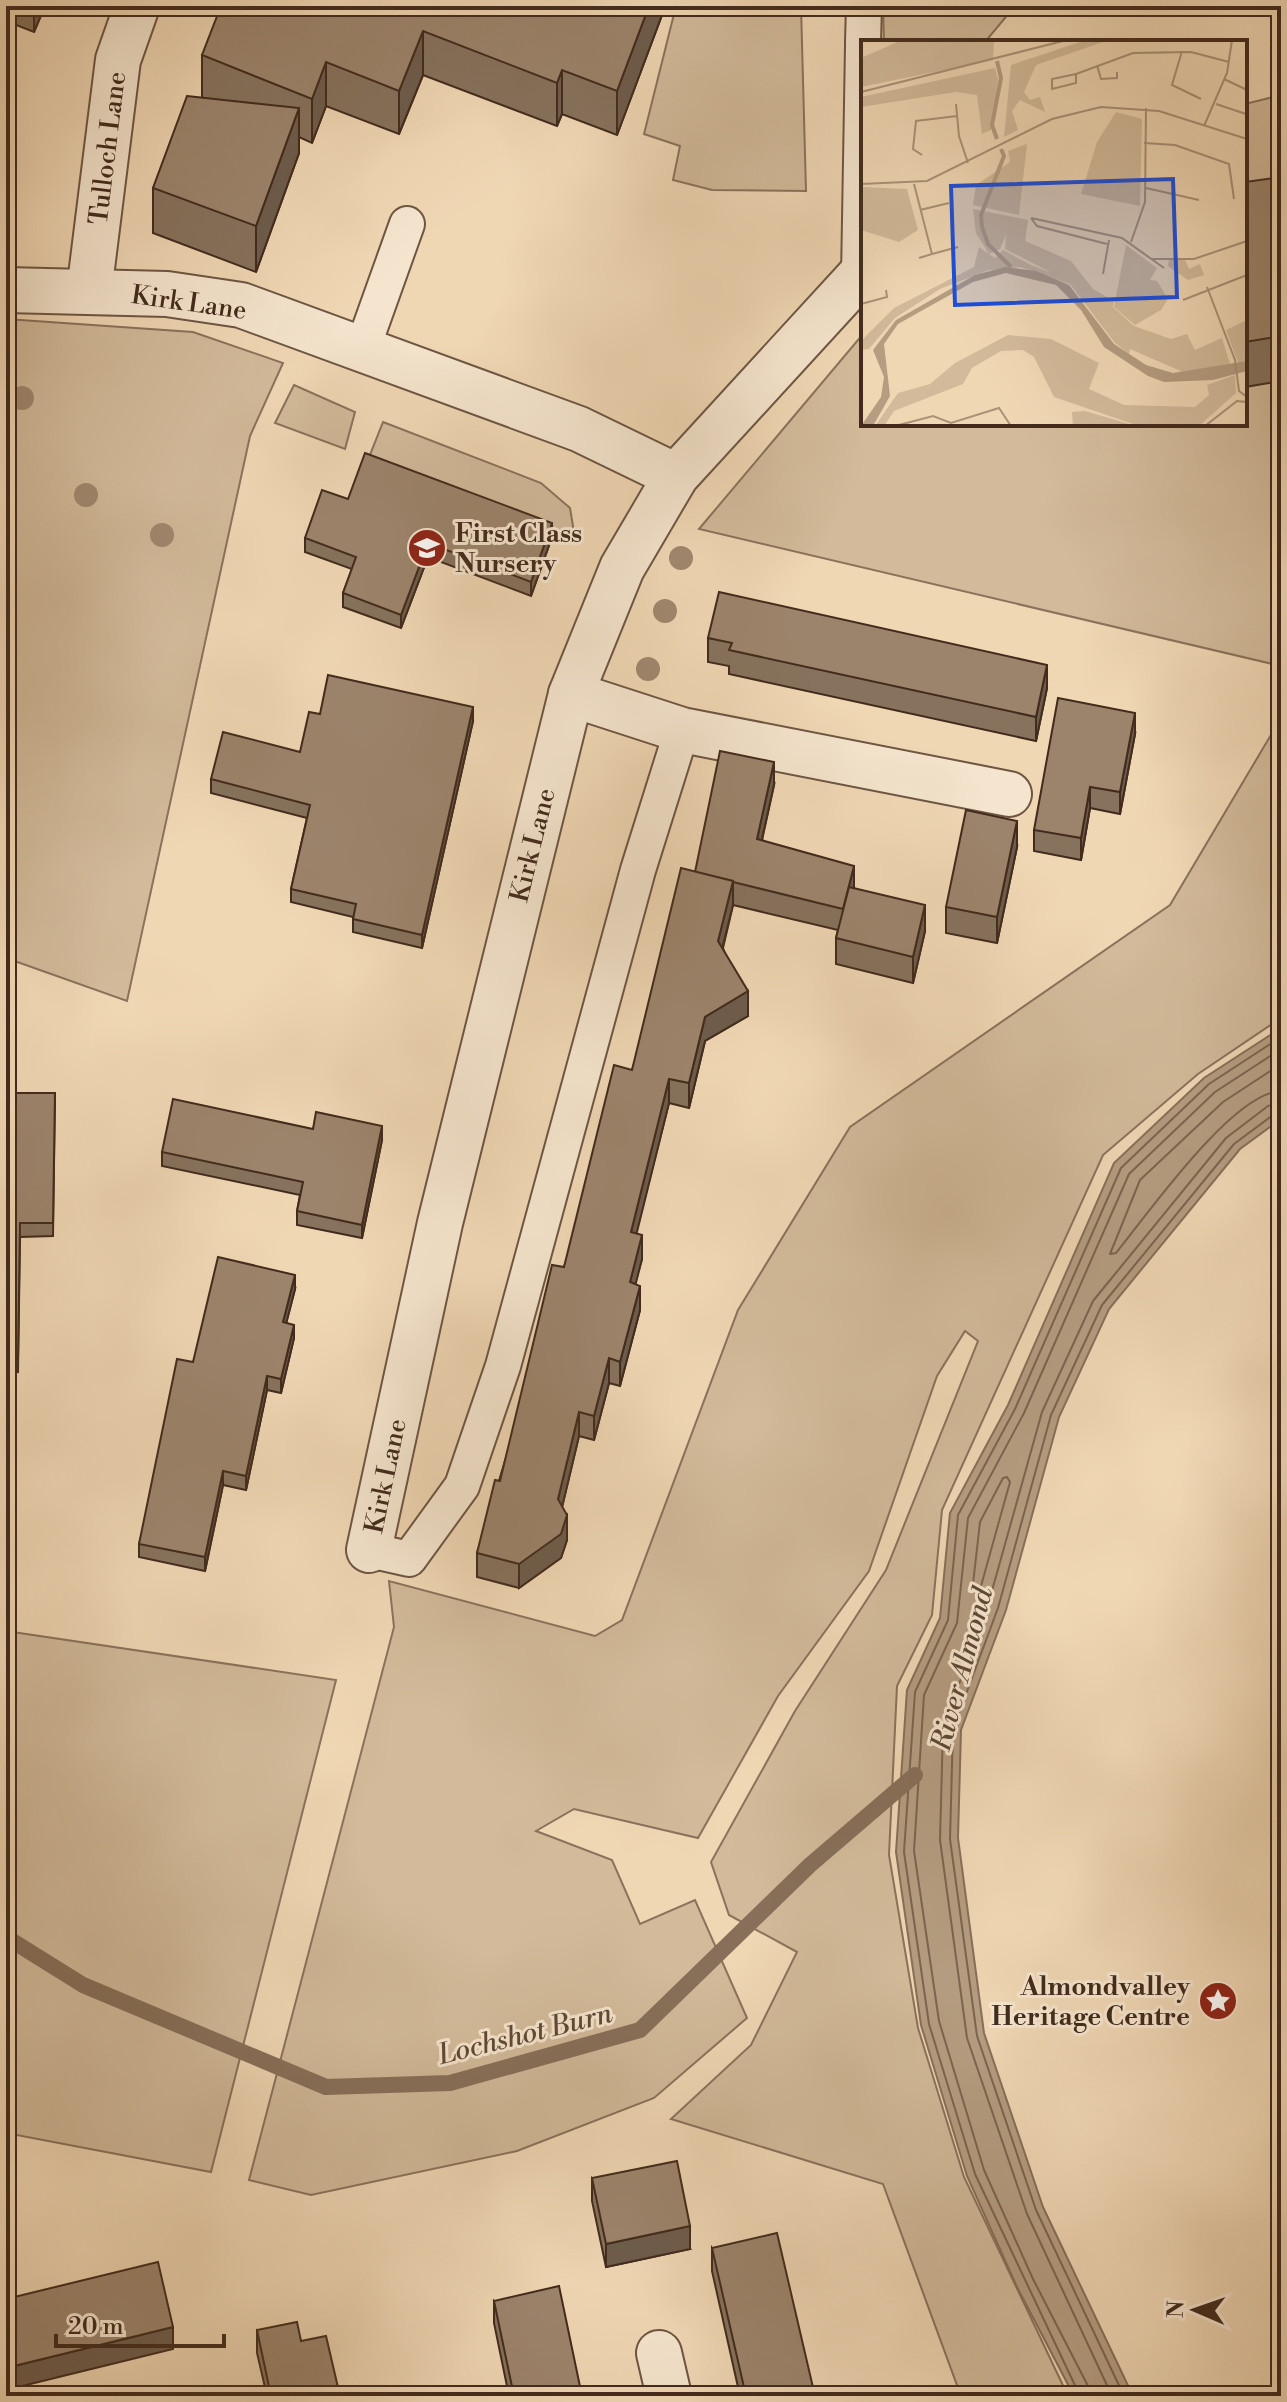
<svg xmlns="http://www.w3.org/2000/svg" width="1287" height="2402" font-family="'Libre Bodoni',serif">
<rect width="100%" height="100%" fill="#f0d7b4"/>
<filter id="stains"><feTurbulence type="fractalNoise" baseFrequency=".0025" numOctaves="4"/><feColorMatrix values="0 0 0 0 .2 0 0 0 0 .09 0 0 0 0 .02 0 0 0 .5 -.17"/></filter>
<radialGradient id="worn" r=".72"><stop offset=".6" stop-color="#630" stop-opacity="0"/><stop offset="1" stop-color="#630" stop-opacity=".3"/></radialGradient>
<g fill="#d2ba9a" stroke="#8a725c" stroke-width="2">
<path d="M676 6H801L806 191 712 190 673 180 680 146 644 134Z"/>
<path d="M883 6H1015L985 42H884Z"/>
<path d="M1281 95V666L699 529 863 334V424H1245V104Z"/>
<path d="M6 319 193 332 283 363 250 436 127 1001 6 958Z"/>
<path d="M294 385 355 412 345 449 275 423Z"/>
<path d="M383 422 541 483 570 508 575 538 368 460Z"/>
<path d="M1281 718V1018L1198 1074 1103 1155 942 1510 932 1615 897 1686 889 1855 918 2028 964 2177 1068 2396H961L883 2184 671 2119 751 2045 797 1952 729 1915 711 1862 795 1711 886 1570 978 1341 965 1331 937 1376 869 1571 778 1696 698 1838 574 1809 536 1831 612 1860 640 1924 695 1900 747 2018 654 2098 517 2151 311 2195 249 2180 394 1627 389 1581 595 1636 622 1620 738 1310 850 1127 1170 905Z"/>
<path d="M6 1631 336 1680 211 2172 6 2133Z"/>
</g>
<path fill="#b59d81" stroke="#876f59" stroke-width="2" d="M1281 1028V1119L1240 1149 1109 1309 1059 1417 1006 1610 961 1730 958 1838 984 2033 1043 2207 1133 2396H1074L1017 2287 967 2176 921 2025 896 1852 907 1690 940 1618 950 1513 1008 1405 1114 1163 1204 1078Z"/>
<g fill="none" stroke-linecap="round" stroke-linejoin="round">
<g stroke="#7c644f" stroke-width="2">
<path d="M1281 1064 1223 1102 1140 1180 1110 1254 1116 1253C1147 1215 1232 1093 1281 1091"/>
<path d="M1007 1477 1010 1482 981 1586 976 1589 973 1584 980 1522 1003 1478Z"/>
<path d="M1080 2396 975 2174 929 2024 904 1852 915 1692 948 1620 958 1515 1015 1409 1121 1168 1209 1084 1281 1037"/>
<path d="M1090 2396 1088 2386 1033 2279 984 2170 939 2021 914 1851 924 1695 957 1623 968 1518 1024 1413 1129 1174 1215 1092 1281 1049"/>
<path d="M1112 2396 1027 2214 967 2038 940 1840 943 1728 988 1605 1042 1412 1093 1301 1226 1138 1268 1106 1281 1103"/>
<path d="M1124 2396 1036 2210 977 2036 950 1839 953 1729 998 1608 1051 1415 1102 1305 1234 1144 1273 1115 1281 1113"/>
</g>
<path stroke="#876f59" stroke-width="16" d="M6 1937 83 1985 326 2087 450 2083 640 2030 810 1865 915 1775"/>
<defs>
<g id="service">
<path d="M863 42 864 6"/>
<path d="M859 277 863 46"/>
<path d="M362 350 407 224"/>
<path d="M369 1550 409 1559 462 1486 503 1366 638 870 682 730"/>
</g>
<g id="minor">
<path d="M6 290 167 294 241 305 579 429 676 476"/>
<path d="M89 292 118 60 137 6"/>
<path d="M571 694 682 730 1009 794"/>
<path d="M369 1550 440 1223 571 694 622 568 676 476 863 272"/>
<path d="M659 2353 669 2396"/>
</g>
</defs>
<use href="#service" stroke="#6e5643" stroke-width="38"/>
<use href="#minor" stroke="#6e5643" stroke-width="48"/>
<use href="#service" stroke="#f5e5ce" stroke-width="34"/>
<use href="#minor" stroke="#f5e5ce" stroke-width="44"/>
</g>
<g fill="#a0886f">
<circle cx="22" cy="398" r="12"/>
<circle cx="86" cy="495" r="12"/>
<circle cx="162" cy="535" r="12"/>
<circle cx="681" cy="558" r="12"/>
<circle cx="665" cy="611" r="12"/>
<circle cx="648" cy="669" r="12"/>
</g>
<g fill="#86725d" stroke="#422b1d" stroke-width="2">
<path d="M6 6H45L34 32 6 21Z"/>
<path d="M662 6V15L617 135 562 114 557 126 423 75 399 134 326 106 312 143 299 137V153L256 272 153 233V188L202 97V55Z"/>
<path d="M1245 182 1281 232V381L1245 387Z"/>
<path d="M348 499 552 537 531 596 428 557 401 628 343 607V593L352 569 305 552V538Z"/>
<path d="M708 638 1047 688 1036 741 729 674V666L708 662Z"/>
<path d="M320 714 473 721 422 948 353 932V917L291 902V889L307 818 211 793V779L300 752Z"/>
<path d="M1135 734 1120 814 1090 808 1081 860 1034 851V830Z"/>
<path d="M774 785 762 840 854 888 925 931 913 983 836 964V938L838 930 733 905 723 948 748 1016 705 1041 689 1108 669 1103 636 1233 642 1259 635 1284 640 1310 620 1386 609 1383 594 1440 579 1436 562 1507 567 1540 561 1558 519 1588 477 1577V1553L564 1267 632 1070 695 872Z"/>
<path d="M1017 847 997 943 946 933V907Z"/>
<path d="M6 1093H55L53 1236 20 1237 18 1372 6 1370Z"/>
<path d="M313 1129 382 1140 362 1238 297 1225V1211L300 1195 162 1166V1152Z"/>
<path d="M295 1289 286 1323 294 1338 281 1393 267 1390 246 1490 223 1485 205 1571 139 1557V1544L193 1362Z"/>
<path d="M592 2178 690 2249 606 2267 592 2201Z"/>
<path d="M712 2248 815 2396H740L712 2271Z"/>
<path d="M494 2301 582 2396H509L494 2323Z"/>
<path d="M257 2330 301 2341 340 2396H267L257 2353Z"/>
</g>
<g fill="#6d5c4c" stroke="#422b1d" stroke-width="2">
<path d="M34 6H45L34 32Z"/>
<path d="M649 6H662V15L617 135V91Z"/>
<path d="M423 31V75L399 134V91Z"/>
<path d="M326 62V106L312 143V99Z"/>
<path d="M562 70V114L557 126V83Z"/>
<path d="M299 108V153L256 272V226Z"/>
<path d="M552 523V537L531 596V582Z"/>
<path d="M428 543V557L401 628V615Z"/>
<path d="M1047 665V688L1036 741V717Z"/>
<path d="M473 707V721L422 948V935Z"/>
<path d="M1135 713V734L1120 814V792Z"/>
<path d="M774 762V785L757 861V839Z"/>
<path d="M1090 787V808L1081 860V838Z"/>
<path d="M1017 821V847L997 943V917Z"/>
<path d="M854 866V888L843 909Z"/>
<path d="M733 881V905L718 965V941Z"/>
<path d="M925 905V931L913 983V957Z"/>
<path d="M748 991V1016L705 1041 689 1108V1083L705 1017Z"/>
<path d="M669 1079V1103L631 1256V1232Z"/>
<path d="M382 1126V1140L362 1238V1225Z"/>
<path d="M642 1235V1259L630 1306V1282Z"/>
<path d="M295 1275V1289L283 1336V1322Z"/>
<path d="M640 1286V1310L620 1386V1362Z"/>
<path d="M294 1325V1338L281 1393V1379Z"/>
<path d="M609 1358V1383L594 1440V1416Z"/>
<path d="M267 1376V1390L246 1490V1476Z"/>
<path d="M579 1412V1436L558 1524V1499Z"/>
<path d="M223 1471V1485L205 1571V1557Z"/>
<path d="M567 1515V1540L561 1558 519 1588V1564Z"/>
<path d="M690 2226V2249L606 2267V2244Z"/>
<path d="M173 2327V2349L6 2390V2368Z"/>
</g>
<g fill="#9c846c" stroke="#422b1d" stroke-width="2">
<path d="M221 6H649L617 91 562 70 557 83 423 31 399 91 326 62 312 99 202 55Z"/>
<path d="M187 96 299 108 256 226 153 188Z"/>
<path d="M1273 178 1281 232V336L1245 342V182Z"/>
<path d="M365 453 552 523 531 582 428 543 401 615 343 593 356 557 305 538 322 490 348 499Z"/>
<path d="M719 592 1047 665 1036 717 729 650 732 643 708 638Z"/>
<path d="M328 675 473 707 422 935 353 919 356 904 291 889 310 805 211 779 223 732 300 752 309 712 320 714Z"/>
<path d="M1058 698 1135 713 1120 792 1090 787 1081 838 1034 830Z"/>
<path d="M720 751 774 762 757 839 854 866 843 909 733 882V881L695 872Z"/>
<path d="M966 810 1017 821 997 917 946 907Z"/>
<path d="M681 868 733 881 718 941 748 991 705 1017 689 1083 669 1079 631 1232 642 1235 630 1282 640 1286 620 1362 609 1358 594 1416 579 1412 558 1499 567 1515 561 1534 519 1564 477 1553 495 1480 500 1481 552 1265 564 1267 614 1065 632 1070Z"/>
<path d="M849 887 925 905 913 957 836 938Z"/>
<path d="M6 1093H55L53 1223H20L18 1359 6 1356Z"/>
<path d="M173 1099 313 1129 316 1112 382 1126 362 1225 297 1211 303 1182 162 1152Z"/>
<path d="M218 1257 295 1275 283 1322 294 1325 281 1379 267 1376 246 1476 223 1471 205 1557 139 1544 177 1359 193 1362Z"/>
<path d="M677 2161 690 2226 606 2244 592 2178Z"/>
<path d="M777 2233 815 2396H746L712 2248Z"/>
<path d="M158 2262 173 2327 6 2368V2299Z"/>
<path d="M559 2286 582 2396H514L494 2301Z"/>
<path d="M297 2322 301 2341 326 2336 340 2396H271L257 2330Z"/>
</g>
<defs>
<symbol id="school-disc" viewBox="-11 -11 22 22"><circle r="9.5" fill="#8f2418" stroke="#f5e5ce"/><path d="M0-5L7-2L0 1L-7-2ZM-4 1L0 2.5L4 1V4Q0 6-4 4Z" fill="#fff"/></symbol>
<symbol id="sight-disc" viewBox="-11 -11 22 22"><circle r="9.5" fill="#8f2418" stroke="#f5e5ce"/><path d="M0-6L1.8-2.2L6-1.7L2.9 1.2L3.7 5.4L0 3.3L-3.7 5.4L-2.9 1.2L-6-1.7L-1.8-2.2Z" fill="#fff"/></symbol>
</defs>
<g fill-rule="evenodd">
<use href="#school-disc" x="405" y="526" width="44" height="44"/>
<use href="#sight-disc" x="1196" y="1979" width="44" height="44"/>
</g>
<g text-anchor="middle" stroke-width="6" stroke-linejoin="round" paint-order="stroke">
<g font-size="26" fill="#422b1d" stroke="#f5e5ce">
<text transform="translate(107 148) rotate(-83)" y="9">Tulloch Lane</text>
<text transform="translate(189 302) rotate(8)" y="9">Kirk Lane</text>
<text transform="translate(532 845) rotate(-76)" y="9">Kirk Lane</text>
<text transform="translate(385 1476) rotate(-78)" y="9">Kirk Lane</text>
</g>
<g font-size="26" font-weight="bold" fill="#422b1d" stroke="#f5e5ce" text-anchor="start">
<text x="455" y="542">First Class<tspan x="455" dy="30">Nursery</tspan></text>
<text x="1190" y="1995" text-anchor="end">Almondvalley<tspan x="1190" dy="30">Heritage Centre</tspan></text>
</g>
<g font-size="28" font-style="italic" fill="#5f4836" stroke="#f5e5ce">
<text transform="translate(961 1669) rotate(-75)" y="10">River Almond</text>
<text transform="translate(525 2033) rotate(-14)" y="10">Lochshot Burn</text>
</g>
</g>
<g transform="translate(861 40)">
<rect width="386" height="386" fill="#f0d7b4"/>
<path d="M41 0H133L132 20 0 47V18ZM225 0H248L175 25 163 52 169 60 179 57 184 72 159 60 151 71 157 90 143 97 150 25ZM134 28 137 39 130 90 121 94 116 55 95 52 0 67V57ZM255 72 281 79 279 166 220 154 236 102ZM166 104 158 175 112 165 115 145 149 122 147 111ZM0 147 46 149 57 190 38 202 0 190ZM112 169 167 180 164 201 210 221 232 249 253 261 252 267 273 286 310 299 326 294 334 310 361 298 369 324 322 332 269 309 268 314 254 303 209 244 159 227 128 230 79 249 34 278 8 309 0 310V301L33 268 113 227 118 207 134 218 142 210 170 225 191 233 144 209 145 195 139 209 128 214 115 193ZM265 205 296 228 289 240 296 241 307 259 300 270 274 285 253 267ZM308 220H324L328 229 339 224 343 235 327 240 307 226ZM386 271V321L377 323 365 290 384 281ZM147 295 190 299 238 323 228 349 263 365 334 367 348 355 346 345 374 335 375 353 339 385 352 386 272 384 193 357 173 317 162 310 140 311 111 328 102 344 33 371 23 386H14L37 353 69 344 94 323ZM224 371 275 386H212L211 372Z" fill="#d2ba9a"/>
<path d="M144 227 175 231 208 245 253 304 285 325 312 333 386 321V331L352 340 303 342 287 336 243 307 220 270 195 245 145 233 112 242 37 284 23 304 29 356 12 386H0L20 357 23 337 12 310 35 280 114 235Z" fill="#b59d81"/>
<path fill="none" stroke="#b59d81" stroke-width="4" d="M136 21 140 38 131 85 136 99M140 109 143 116 120 175 121 187 127 204 150 227"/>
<path fill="none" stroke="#aa9278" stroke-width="2" d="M321 11 311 45 340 59M236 25 240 39 256 38V32M215 34 191 39V49L215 43V34L272 13 330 12 368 22M363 39 386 50M0 52 206 0M95 64 98 96 107 123M355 64 385 74M343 86 366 33 371 0M283 103 314 105 368 124 373 159M61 115 52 109 55 81 96 76M0 144 66 141 191 79 240 67 298 71 386 99M53 144 71 214 58 218M285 148 338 160M59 170 88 163M170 178 261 198 303 228M170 178 176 186 246 204M270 202 284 162 285 68M71 214 97 207M290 219H333L386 201M242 234 248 200M346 247 374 320 378 351 386 357M322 260 386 235M0 264 26 257 25 250M34 386 72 376 90 383 138 368 150 386M344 386 376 361 386 362"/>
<path fill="#1d4ed8" fill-opacity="0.15" stroke="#1d4ed8" stroke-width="4" d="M312 139 316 257 94 265 90 146Z"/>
<rect width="386" height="386" fill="none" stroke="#422b1d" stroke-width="4"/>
</g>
<rect width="1287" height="2402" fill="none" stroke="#f0d7b4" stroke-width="32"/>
<rect x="8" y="8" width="1271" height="2386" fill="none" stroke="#422b1d" stroke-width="4"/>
<rect x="16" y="16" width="1255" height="2370" fill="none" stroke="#422b1d" stroke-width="2"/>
<g transform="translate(1195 2310) rotate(272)" stroke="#f5e5ce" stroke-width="6" paint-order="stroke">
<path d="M0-6L14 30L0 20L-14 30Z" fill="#422b1d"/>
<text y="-12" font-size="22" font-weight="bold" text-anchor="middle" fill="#422b1d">N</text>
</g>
<path d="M56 2334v12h168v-12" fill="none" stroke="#422b1d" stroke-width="4"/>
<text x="68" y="2334" font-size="24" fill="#422b1d" stroke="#f5e5ce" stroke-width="6" paint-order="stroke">20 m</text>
<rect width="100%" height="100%" filter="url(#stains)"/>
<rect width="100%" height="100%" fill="url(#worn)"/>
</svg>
